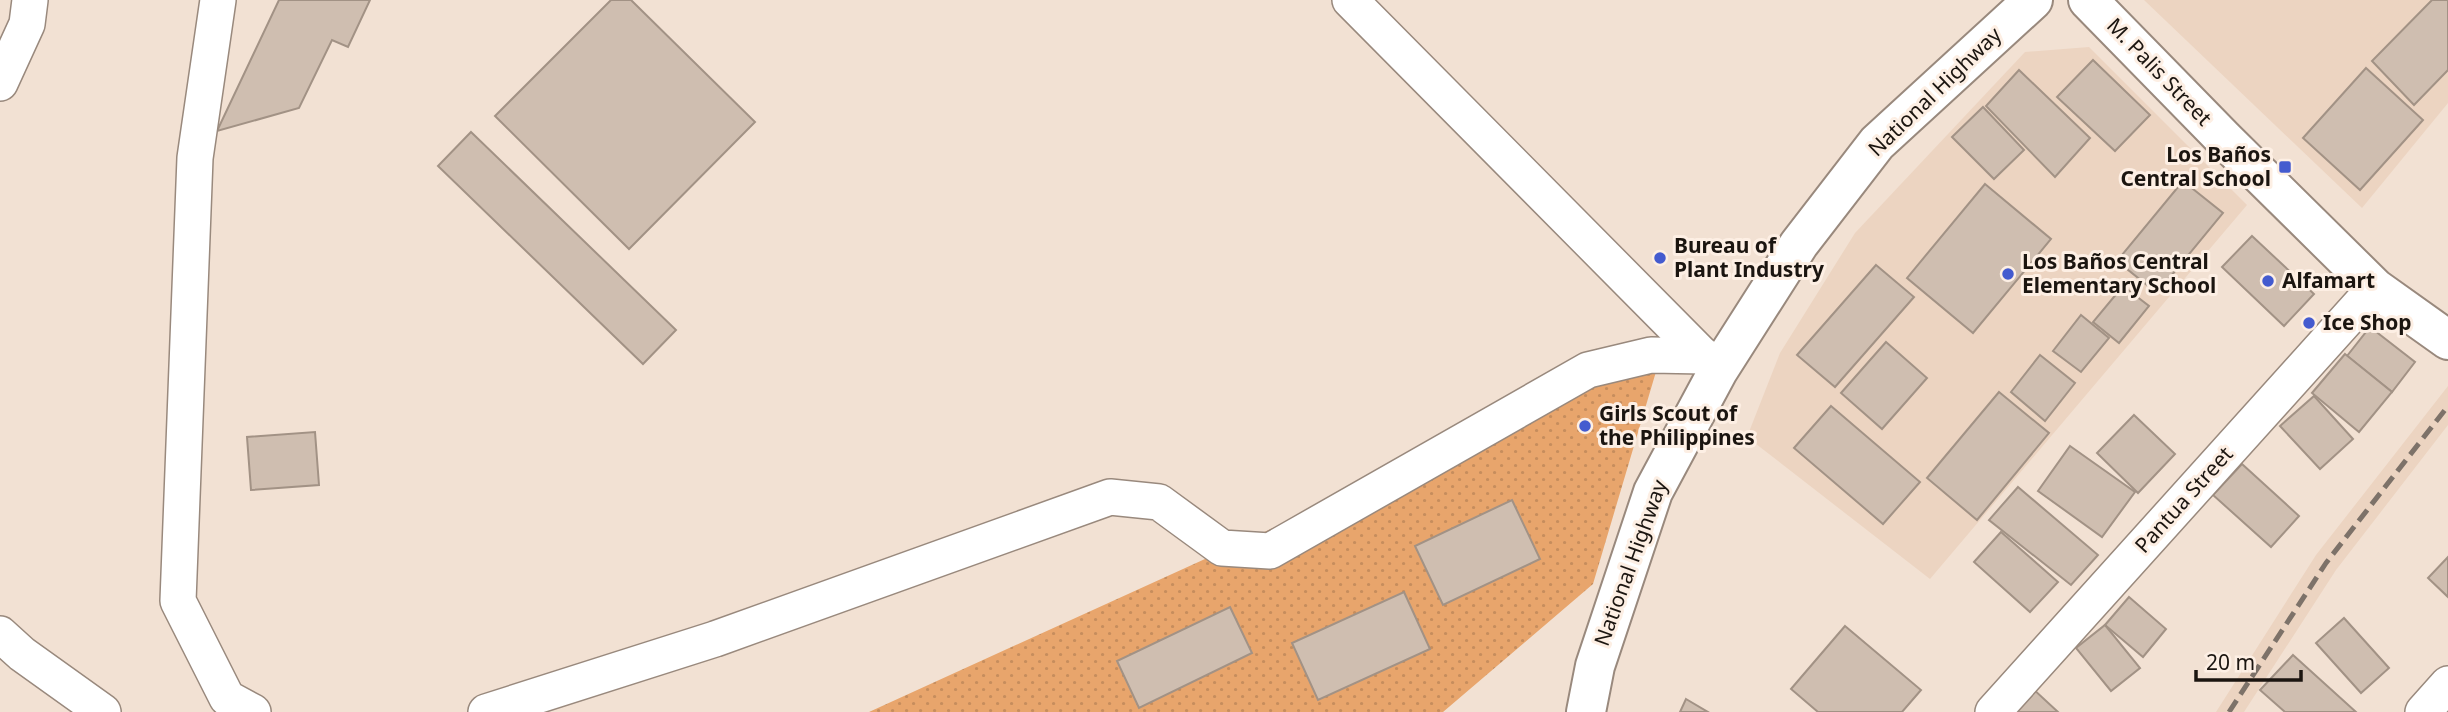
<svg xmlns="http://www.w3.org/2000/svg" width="2448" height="712" font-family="'Noto Sans',sans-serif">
<defs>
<pattern id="green-dots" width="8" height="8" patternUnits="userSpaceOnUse" patternTransform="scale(1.75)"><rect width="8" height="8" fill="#e8a56c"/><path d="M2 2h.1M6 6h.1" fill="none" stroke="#c68d5d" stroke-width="1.8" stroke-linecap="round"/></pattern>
</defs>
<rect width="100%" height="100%" fill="#f2e1d3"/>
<g fill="#ecd4c1">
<path d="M2144 0H2448V103L2362 208Z"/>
<path d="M2089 47 2247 205 1930 579 1747 437 1780 353 1855 233 2025 52Z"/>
<path d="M2448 386V425L2336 570 2244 712H2216L2316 555Z"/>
</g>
<path fill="url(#green-dots)" d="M1666 338 1593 584 1443 712H869L1319 507 1561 365Z"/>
<g fill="#cfbeb0" stroke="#a29285" stroke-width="2">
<path d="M279 0H370L348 47 332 40 299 108 217 131Z"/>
<path d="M611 0H631L755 122 629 249 495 116Z"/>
<path d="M2432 0H2448V70L2414 105 2372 61Z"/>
<path d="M2093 60 2150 115 2115 151 2057 97Z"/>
<path d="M2366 68 2423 120 2360 190 2303 138Z"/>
<path d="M2019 70 2090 138 2055 177 1986 106Z"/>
<path d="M1983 107 2024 150 1994 179 1952 137Z"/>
<path d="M471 132 676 330 643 364 438 166Z"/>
<path d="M2183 181 2223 213 2157 293 2117 261Z"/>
<path d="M1985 184 2051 239 1973 333 1907 278Z"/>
<path d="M2252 236 2314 294 2284 326 2222 267Z"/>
<path d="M1876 265 1914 297 1835 387 1797 355Z"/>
<path d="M2123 286 2149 306 2119 343 2093 322Z"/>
<path d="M2081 315 2109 338 2081 372 2053 351Z"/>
<path d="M2370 327 2415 362 2392 392 2347 356Z"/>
<path d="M1886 342 1927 378 1882 429 1841 393Z"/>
<path d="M2345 354 2392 392 2359 432 2312 393Z"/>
<path d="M2040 355 2075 383 2045 421 2011 392Z"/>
<path d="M1999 392 2049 433 1977 520 1927 478Z"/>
<path d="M2314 396 2353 439 2320 469 2280 426Z"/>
<path d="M1831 406 1920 482 1883 524 1794 448Z"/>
<path d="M2134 415 2175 454 2138 493 2097 453Z"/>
<path d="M315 432 319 485 251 490 247 437Z"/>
<path d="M2070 446 2135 492 2102 537 2038 491Z"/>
<path d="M2242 464 2299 516 2271 547 2213 495Z"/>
<path d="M2018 487 2098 555 2071 585 1989 520Z"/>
<path d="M1512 500 1540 559 1443 605 1415 546Z"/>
<path d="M2001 532 2058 582 2030 612 1974 562Z"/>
<path d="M2448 557V597L2428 578Z"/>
<path d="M1404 592 1430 649 1318 700 1292 643Z"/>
<path d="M2129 597 2166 629 2143 657 2105 625Z"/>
<path d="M1230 607 1252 653 1139 708 1117 661Z"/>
<path d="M2344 618 2389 668 2361 693 2316 643Z"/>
<path d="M2105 625 2140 668 2111 691 2076 648Z"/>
<path d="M1845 626 1921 690 1902 712H1818L1791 689Z"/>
<path d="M2293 655 2356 712H2285L2260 690Z"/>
<path d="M2032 688 2058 712H2009Z"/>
<path d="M1686 699 1708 712H1680Z"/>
</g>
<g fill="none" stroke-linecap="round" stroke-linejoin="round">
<defs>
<g id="minor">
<path d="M218 0 195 158 178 601 227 698 253 712"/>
<path d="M1350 0 1713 366"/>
<path d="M0 83 27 24 30 0"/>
<path d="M0 634 22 654 103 712"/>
<path d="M486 712 715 639 1110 497 1159 502 1222 548 1270 551 1588 370 1651 355 1704 356"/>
<path d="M1993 712 2375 288"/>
<path d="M2423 712 2448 684"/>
</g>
<g id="major">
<path d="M2088 0 2224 139 2375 288 2448 340"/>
<path d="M1586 712 1595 666 1653 492 1718 371 1799 244 1877 143 2033 0"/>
</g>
</defs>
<use href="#minor" stroke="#99897d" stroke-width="38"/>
<use href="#major" stroke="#99897d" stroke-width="42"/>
<use href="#minor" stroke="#fff" stroke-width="35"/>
<use href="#major" stroke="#fff" stroke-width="38"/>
<path stroke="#7d7269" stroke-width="5" stroke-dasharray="14 7" stroke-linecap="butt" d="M2229 712 2326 563 2448 406"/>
</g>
<g fill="#445bcf" stroke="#fdefe4" stroke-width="2.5">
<rect x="2278" y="160" width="14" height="14" rx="3.5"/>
<circle cx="1660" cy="258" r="7"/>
<circle cx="2008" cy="274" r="7"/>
<circle cx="2268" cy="281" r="7"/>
<circle cx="2309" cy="323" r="7"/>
<circle cx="1585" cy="426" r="7"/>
</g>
<g text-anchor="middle" stroke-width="6" stroke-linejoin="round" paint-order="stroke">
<g font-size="21" fill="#1b1510" stroke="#fdefe4">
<text transform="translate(2159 72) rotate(46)" y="7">M. Palis Street</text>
<text transform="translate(1935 92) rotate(-44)" y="7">National Highway</text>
<text transform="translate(2184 500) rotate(-48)" y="7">Pantua Street</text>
<text transform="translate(1631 563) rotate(-70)" y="7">National Highway</text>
</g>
<g font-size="21" font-weight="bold" fill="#1b1510" stroke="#fdefe4" text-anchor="start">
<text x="2271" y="162" text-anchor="end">Los Baños<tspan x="2271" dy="24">Central School</tspan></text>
<text x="1674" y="253">Bureau of<tspan x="1674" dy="24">Plant Industry</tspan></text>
<text x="2022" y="269">Los Baños Central<tspan x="2022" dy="24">Elementary School</tspan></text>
<text x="2282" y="288">Alfamart</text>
<text x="2323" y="330">Ice Shop</text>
<text x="1599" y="421">Girls Scout of<tspan x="1599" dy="24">the Philippines</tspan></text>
</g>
</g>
<path d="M2196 670v10h105v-10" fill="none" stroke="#1b1510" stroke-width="3.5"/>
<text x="2206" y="670" font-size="21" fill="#1b1510" stroke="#fdefe4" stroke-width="5" paint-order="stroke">20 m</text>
</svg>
